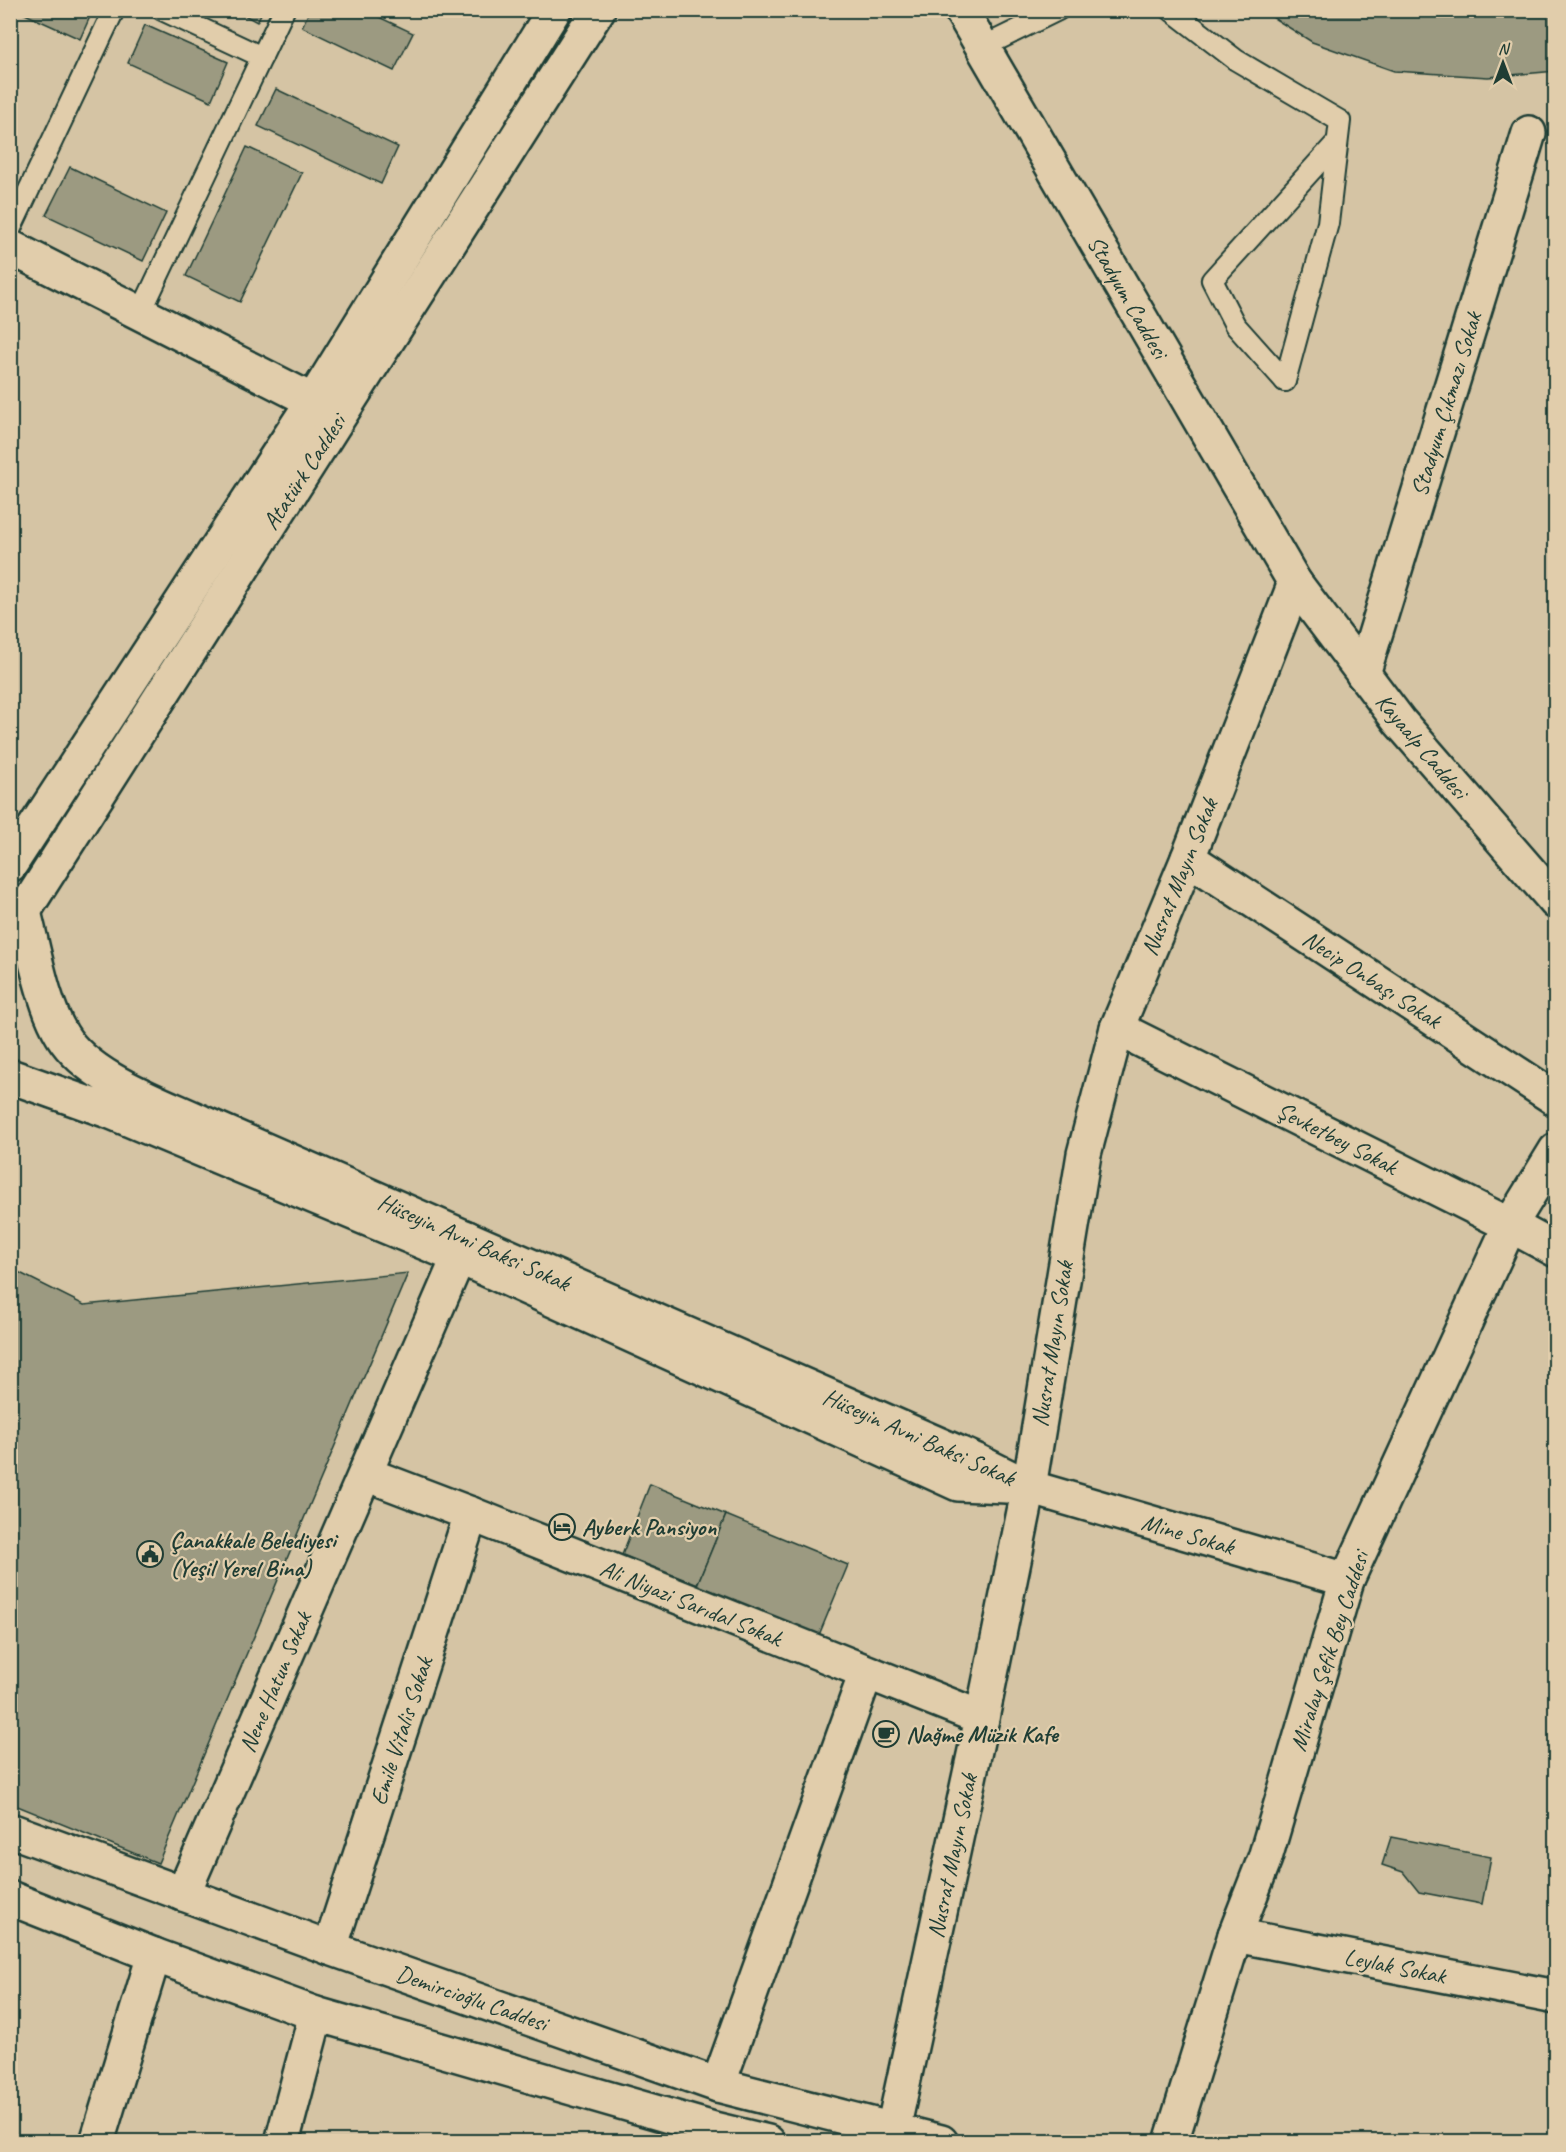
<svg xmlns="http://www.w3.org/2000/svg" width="1566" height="2152" font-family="Caveat,sans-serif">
<rect width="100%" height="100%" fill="#d5c4a4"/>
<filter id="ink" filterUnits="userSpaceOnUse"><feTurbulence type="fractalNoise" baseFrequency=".0167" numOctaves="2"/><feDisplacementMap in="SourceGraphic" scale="12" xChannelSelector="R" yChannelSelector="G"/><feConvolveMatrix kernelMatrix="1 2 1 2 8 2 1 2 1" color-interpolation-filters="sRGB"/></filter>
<g filter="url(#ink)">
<g fill="#9c9a81" stroke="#1f3d34" stroke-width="1.5">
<path d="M16 10H93L80 39Z"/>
<path d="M235 10H263L257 22Z"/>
<path d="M310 10H364L413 33 394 71 302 27Z"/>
<path d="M1261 10H1556V71L1488 77 1394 71 1312 42Z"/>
<path d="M145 25 228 62 211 101 128 63Z"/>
<path d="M276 89 398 147 381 184 258 126Z"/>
<path d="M247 147 302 173 240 302 186 276Z"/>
<path d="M70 167 166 213 143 261 46 215Z"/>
<path d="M10 1268 84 1305 408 1273 158 1863 10 1803Z"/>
<path d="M650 1484 726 1515 697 1585 622 1555Z"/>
<path d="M726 1515 848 1565 819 1635 697 1585Z"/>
<path d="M1391 1837 1491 1857 1482 1904 1419 1892 1403 1872 1382 1865Z"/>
</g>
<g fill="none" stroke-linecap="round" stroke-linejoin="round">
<defs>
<g id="lane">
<path d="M162 10 262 57"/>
<path d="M1171 10 1236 60 1340 121 1328 223 1285 381"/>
<path d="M983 47 1058 10"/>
<path d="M10 230 114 10"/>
<path d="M140 314 284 10"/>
<path d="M1285 381 1235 325 1212 280 1337 142"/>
</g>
<g id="street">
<path d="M961 10 1295 583 1399 721 1556 902"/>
<path d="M10 247 313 401"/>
<path d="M1363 674 1529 133"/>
<path d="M1188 858 1556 1099"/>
<path d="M1117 1028 1510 1225 1556 1250"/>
<path d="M10 1076 111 1112 459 1257 958 1484 1029 1487 975 1460 201 1122C158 1102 88 1078 62 1035 42 1002 34 950 24 912"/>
<path d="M366 1474 471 1514 982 1718"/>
<path d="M1029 1487 1347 1580"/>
<path d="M183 1894 467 1238"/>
<path d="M1235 1935 1556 1997"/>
<path d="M330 1948 471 1514"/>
<path d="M718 2085 866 1673"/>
<path d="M893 2130 982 1718 1029 1487 1084 1154 1117 1028 1188 858 1295 583"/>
<path d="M97 2142 154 1955"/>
<path d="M282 2142 316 2014"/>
<path d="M1171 2142 1235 1935 1265 1858 1347 1580 1510 1225 1556 1150"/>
</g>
<g id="secondary">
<path d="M10 1830 330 1948 718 2085 941 2142"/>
<path d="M10 1898 154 1955 316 2014 714 2129 768 2142"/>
</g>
<g id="highway">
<path d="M10 865 313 401 554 10"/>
<path d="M10 933 598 10"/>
</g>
</defs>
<use href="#lane" stroke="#1f3d34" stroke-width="24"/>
<use href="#street" stroke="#1f3d34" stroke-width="38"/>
<use href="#secondary" stroke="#1f3d34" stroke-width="38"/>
<use href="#highway" stroke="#1f3d34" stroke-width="38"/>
<use href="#lane" stroke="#e1cdab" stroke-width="20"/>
<use href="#street" stroke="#e1cdab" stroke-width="33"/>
<use href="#secondary" stroke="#e1cdab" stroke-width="33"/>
<use href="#highway" stroke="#e1cdab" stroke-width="33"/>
</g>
</g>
<defs>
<symbol id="hotel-ring" viewBox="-11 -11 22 22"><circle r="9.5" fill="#e1cdab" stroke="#1f3d34" stroke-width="1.5"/><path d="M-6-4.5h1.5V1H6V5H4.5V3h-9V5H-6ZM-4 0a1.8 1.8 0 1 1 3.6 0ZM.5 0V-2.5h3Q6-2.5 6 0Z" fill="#1f3d34"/></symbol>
<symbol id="civic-ring" viewBox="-11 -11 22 22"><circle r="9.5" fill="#e1cdab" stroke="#1f3d34" stroke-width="1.5"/><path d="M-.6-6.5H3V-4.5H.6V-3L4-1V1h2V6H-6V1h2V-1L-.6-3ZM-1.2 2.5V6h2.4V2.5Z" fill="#1f3d34"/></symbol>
<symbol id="cafe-ring" viewBox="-11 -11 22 22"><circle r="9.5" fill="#e1cdab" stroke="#1f3d34" stroke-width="1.5"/><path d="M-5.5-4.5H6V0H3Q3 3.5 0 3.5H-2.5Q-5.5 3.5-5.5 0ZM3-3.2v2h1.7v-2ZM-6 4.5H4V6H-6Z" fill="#1f3d34"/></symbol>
</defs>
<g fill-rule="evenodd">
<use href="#hotel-ring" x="547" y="1512" width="30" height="30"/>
<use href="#civic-ring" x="135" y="1539" width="30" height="30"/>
<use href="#cafe-ring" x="871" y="1719" width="30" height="30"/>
</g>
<g text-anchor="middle" stroke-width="4.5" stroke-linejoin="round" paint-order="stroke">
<g font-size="24" fill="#1f3d34" stroke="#e1cdab">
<text transform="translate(1128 297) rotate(60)" y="8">Stadyum Caddesi</text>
<text transform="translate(1446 404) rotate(-73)" y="8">Stadyum Çıkmazı Sokak</text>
<text transform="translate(304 472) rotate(-57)" y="8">Atatürk Caddesi</text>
<text transform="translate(1422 746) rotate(50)" y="8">Kayaalp Caddesi</text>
<text transform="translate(1179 877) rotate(-68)" y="8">Nusrat Mayın Sokak</text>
<text transform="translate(1372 979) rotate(33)" y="8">Necip Onbaşı Sokak</text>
<text transform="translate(1337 1138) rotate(27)" y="8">Şevketbey Sokak</text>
<text transform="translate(474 1242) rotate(24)" y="8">Hüseyin Avni Baksi Sokak</text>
<text transform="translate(1052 1344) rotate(-81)" y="8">Nusrat Mayın Sokak</text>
<text transform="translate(919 1437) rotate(24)" y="8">Hüseyin Avni Baksi Sokak</text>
<text transform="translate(1188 1534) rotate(16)" y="8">Mine Sokak</text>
<text transform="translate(691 1603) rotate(22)" y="8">Ali Niyazi Sarıdal Sokak</text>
<text transform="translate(1329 1651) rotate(-72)" y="8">Miralay Şefik Bey Caddesi</text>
<text transform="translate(275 1682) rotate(-67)" y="8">Nene Hatun Sokak</text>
<text transform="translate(401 1731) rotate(-72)" y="8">Emile Vitalis Sokak</text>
<text transform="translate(952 1856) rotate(-78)" y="8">Nusrat Mayın Sokak</text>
<text transform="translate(1395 1966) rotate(11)" y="8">Leylak Sokak</text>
<text transform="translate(472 1998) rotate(19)" y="8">Demircioğlu Caddesi</text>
</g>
<g font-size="24" font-weight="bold" fill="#1f3d34" stroke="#e1cdab" text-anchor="start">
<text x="582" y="1535">Ayberk Pansiyon</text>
<text x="170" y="1548">Çanakkale Belediyesi<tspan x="170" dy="28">(Yeşil Yerel Bina)</tspan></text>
<text x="906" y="1742">Nağme Müzik Kafe</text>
</g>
</g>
<rect width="1566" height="2152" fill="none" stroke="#e1cdab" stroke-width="36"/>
<rect x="18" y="18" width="1530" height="2116" fill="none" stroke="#1f3d34" stroke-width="2" filter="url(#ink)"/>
<g transform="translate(1503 63)" stroke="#e1cdab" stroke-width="4.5" paint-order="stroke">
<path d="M0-4.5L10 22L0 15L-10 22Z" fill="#1f3d34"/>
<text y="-9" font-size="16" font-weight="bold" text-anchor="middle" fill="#1f3d34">N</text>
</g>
</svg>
